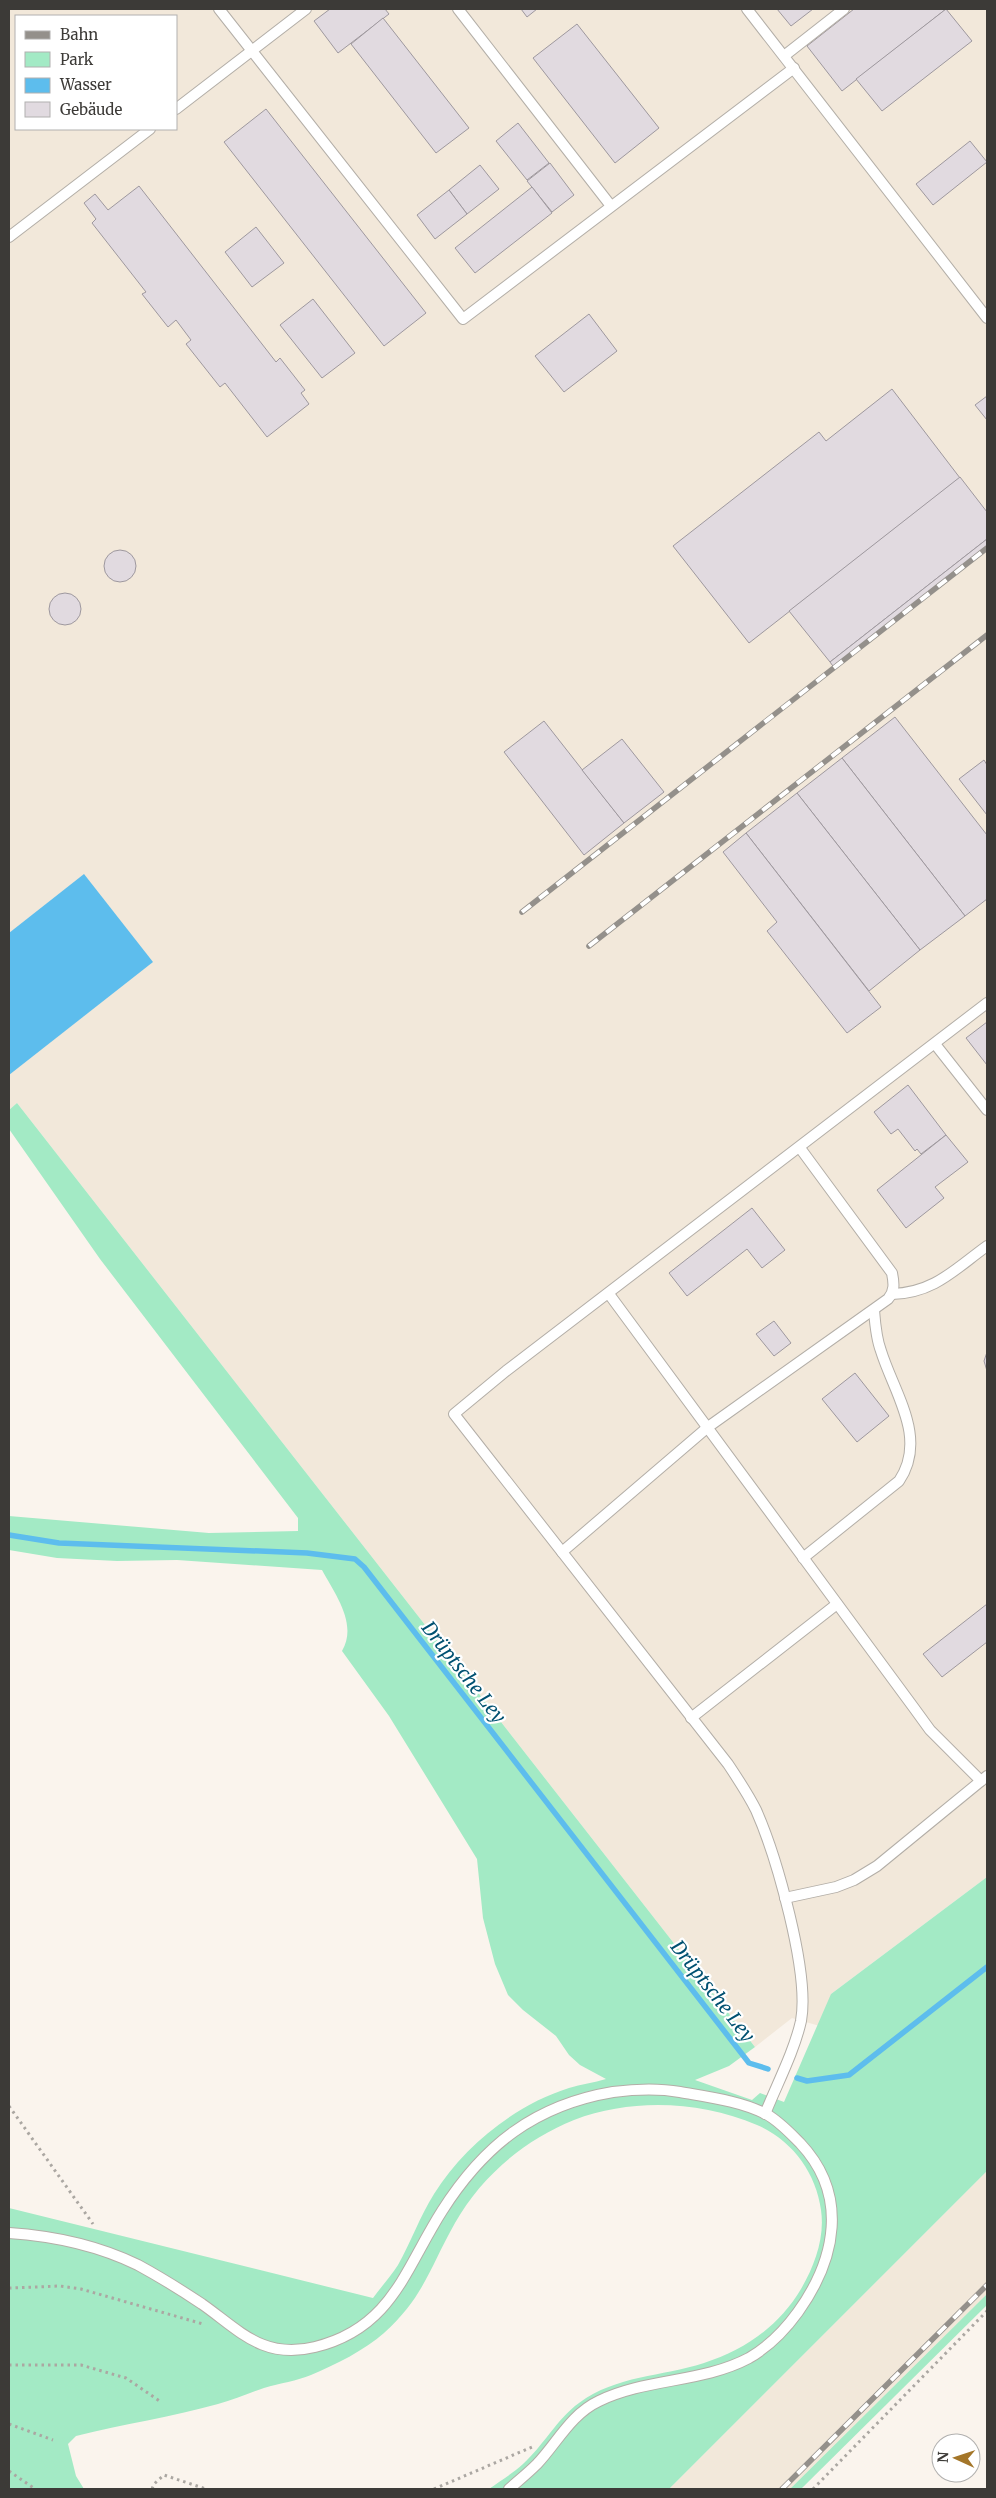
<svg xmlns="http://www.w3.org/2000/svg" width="996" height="2498" font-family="Merriweather,serif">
<rect width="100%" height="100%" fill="#faf4ed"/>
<g fill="#f2e8da" fill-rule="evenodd">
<path d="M9 9H987V1877L831 1994 868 2040 792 2018 755 2047 17 1103 9 1110ZM16 16H176V129H16Z"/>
<path d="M987 2171V2294L790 2489H669Z"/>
</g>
<g fill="#a3eac5">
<path d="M17 1103 755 2047 729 2066 695 2080 752 2100 760 2093 784 2102 831 1994 987 1877V2171L669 2489H489C500 2481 512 2474 523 2464 543 2446 557 2419 579 2403 617 2375 661 2377 704 2363 745 2350 779 2326 801 2289 815 2265 825 2237 821 2210 816 2173 792 2140 757 2125 699 2101 633 2098 574 2120 524 2140 481 2177 455 2223 430 2267 424 2297 384 2333 365 2350 335 2365 311 2375 297 2381 280 2383 264 2388 249 2393 234 2400 218 2404 172 2417 123 2424 76 2436L68 2444 76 2476 84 2489H9V2208L373 2298C381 2287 391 2276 398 2265 411 2242 420 2216 434 2194 464 2146 515 2105 569 2088 581 2084 594 2083 606 2079L580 2065 569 2055 556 2036 523 2010 508 1995 495 1964 483 1918 477 1859 389 1716 342 1651C358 1624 335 1594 322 1570L177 1560 117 1561 57 1558 9 1550V1516L209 1533 298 1531V1518L100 1259 9 1129V1110Z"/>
<path d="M987 2294V2305L801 2489H790Z"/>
</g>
<path fill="#5dbded" d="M84 874 153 962 9 1075V933Z"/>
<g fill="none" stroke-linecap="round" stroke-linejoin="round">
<g stroke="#5dbded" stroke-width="5.5">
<path d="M9 1535 59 1543 307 1553 355 1559 364 1567 749 2063 768 2069"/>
<path d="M797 2078 807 2081 849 2075 987 1967"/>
</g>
</g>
<g fill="#e1dae0" stroke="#9e989e">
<path d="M330 9H385L389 14 338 53 314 21Z"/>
<path d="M521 9H537L527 17Z"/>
<path d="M777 9H813L791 26Z"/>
<path d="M854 9H946L842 91 807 46Z"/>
<path d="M946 9 972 41 882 111 856 79Z"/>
<path d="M383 18 469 128 436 153 351 44Z"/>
<path d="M577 24 659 128 615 163 533 58Z"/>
<path d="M266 109 426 313 384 346 224 142Z"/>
<path d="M518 123 549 163 527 180 496 141Z"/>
<path d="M970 141 987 162 933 205 916 184Z"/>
<path d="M550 163 574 195 552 212 527 181Z"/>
<path d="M480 165 499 189 467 214 449 190Z"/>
<path d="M139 186 276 362 280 358 305 390 301 393 309 404 267 437 225 383 220 387 186 344 191 340 176 320 168 327 142 294 146 292 92 223 96 219 84 203 95 194 108 210Z"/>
<path d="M532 187 552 213 475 273 455 248Z"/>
<path d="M449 190 467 214 435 239 417 215Z"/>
<path d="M256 227 284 263 252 287 225 252Z"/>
<path d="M313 299 355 353 322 378 280 325Z"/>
<path d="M589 314 617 351 564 392 535 356Z"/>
<path d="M892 389 960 478 749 643 673 546 819 432 826 441Z"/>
<path d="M987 396V420L975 405Z"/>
<path d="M960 477 987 512V539L830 662 789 611Z"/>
<path d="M987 539V550L835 669 830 662Z"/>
<circle cx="120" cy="566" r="16"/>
<circle cx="65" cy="609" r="16"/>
<path d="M895 717 987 835V899L965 916 842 758Z"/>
<path d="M544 721 624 823 584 855 504 752Z"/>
<path d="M622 739 664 792 624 823 582 770Z"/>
<path d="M842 758 965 916 920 950 797 793Z"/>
<path d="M984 760 987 765V815L959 779Z"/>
<path d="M797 793 920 950 869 991 746 833Z"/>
<path d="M746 833 881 1007 847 1033 767 931 777 922 723 852Z"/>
<path d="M987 1022V1065L966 1038Z"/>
<path d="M908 1085 946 1135 921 1154 917 1149 915 1151 898 1129 891 1134 874 1112Z"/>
<path d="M946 1135 968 1162 935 1187 944 1198 906 1228 877 1190Z"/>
<path d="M752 1208 785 1250 762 1268 747 1249 687 1296 669 1273Z"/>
<path d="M774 1321 791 1343 774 1356 756 1334Z"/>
<path d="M987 1352V1371L984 1361Z"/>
<path d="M855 1373 889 1416 857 1442 822 1399Z"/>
<path d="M987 1604V1642L942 1677 923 1654Z"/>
</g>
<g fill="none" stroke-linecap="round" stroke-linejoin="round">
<defs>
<g id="service">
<path d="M219 9 463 319 794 68"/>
<path d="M458 9 611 206"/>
<path d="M747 9 987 318"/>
<path d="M784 56 844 9"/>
<path d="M176 109 306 9"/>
<path d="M9 237 150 129"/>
<path d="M935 1044 987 1110"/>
<path d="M609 1294 914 1708 930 1730 981 1781"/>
<path d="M892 1294C934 1293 955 1269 987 1246"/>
<path d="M562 1552 708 1427 888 1299C895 1291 894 1283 892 1273L800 1148"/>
<path d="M803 1558 899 1481C928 1438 894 1393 881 1351 876 1338 875 1323 874 1310"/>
<path d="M691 1718 837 1604"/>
<path d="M785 1898 836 1887 854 1880 877 1866 987 1776"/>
<path d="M765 2114C777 2084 794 2052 801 2021 810 1973 776 1855 756 1810 748 1794 738 1779 728 1764L454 1414 506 1371 987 1003"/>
<path d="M9 2233C54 2236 97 2245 138 2265 160 2277 181 2290 202 2304 239 2330 263 2360 315 2347 392 2328 405 2269 442 2211 484 2145 535 2105 613 2092 636 2089 657 2088 680 2092 708 2097 741 2101 766 2114 779 2121 790 2133 800 2143 849 2195 836 2259 798 2312 785 2330 768 2347 749 2358 702 2383 646 2378 599 2401 571 2414 557 2443 537 2464 528 2473 518 2481 509 2489"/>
</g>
</defs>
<use href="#service" stroke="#b3aea7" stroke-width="12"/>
<g stroke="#aba7a2" stroke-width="3" stroke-dasharray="2.5 4" stroke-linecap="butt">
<path d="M9 2106 93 2224"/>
<path d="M9 2288 60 2286 81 2289 203 2324"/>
<path d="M9 2365H81L126 2378 161 2402"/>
<path d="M9 2424 53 2440"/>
<path d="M9 2471 35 2489"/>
<path d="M152 2489 154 2484 164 2475 206 2489"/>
<path d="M434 2489 532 2447"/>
<path d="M813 2489 987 2311"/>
</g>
<use href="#service" stroke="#fff" stroke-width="10"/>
<defs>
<g id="rail">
<path d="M522 912 987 548"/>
<path d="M589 946 987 635"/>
<path d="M782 2489 987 2285"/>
</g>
</defs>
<use href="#rail" stroke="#94908b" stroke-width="5.5"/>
<use href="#rail" stroke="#fff" stroke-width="4" stroke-dasharray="11" stroke-linecap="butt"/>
</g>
<g text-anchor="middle" stroke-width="4.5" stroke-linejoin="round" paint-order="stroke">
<g font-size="19" font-style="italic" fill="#005171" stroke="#fff">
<text transform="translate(464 1672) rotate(52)" y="7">Drüptsche Ley</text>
<text transform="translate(713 1991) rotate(52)" y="7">Drüptsche Ley</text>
</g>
</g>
<rect width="996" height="2498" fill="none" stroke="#3c3a37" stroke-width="20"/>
<rect x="15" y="15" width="162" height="115" fill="#ffffff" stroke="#b1b0af"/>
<rect x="25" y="31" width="25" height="8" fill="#94908b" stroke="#b1b0af"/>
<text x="60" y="40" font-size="15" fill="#3c3a37">Bahn</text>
<rect x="25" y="52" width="25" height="15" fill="#a3eac5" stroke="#b1b0af"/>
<text x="60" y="65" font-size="15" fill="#3c3a37">Park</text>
<rect x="25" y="78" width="25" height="15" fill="#5dbded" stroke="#b1b0af"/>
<text x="60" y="90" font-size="15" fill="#3c3a37">Wasser</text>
<rect x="25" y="102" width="25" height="15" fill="#e1dae0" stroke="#b1b0af"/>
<text x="60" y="115" font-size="15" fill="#3c3a37">Gebäude</text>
<g transform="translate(956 2458) rotate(273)"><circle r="24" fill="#ffffff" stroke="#b1b0af"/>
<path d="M0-4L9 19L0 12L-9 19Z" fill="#a47629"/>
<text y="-8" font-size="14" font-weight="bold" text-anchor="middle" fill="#3c3a37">N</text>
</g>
</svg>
